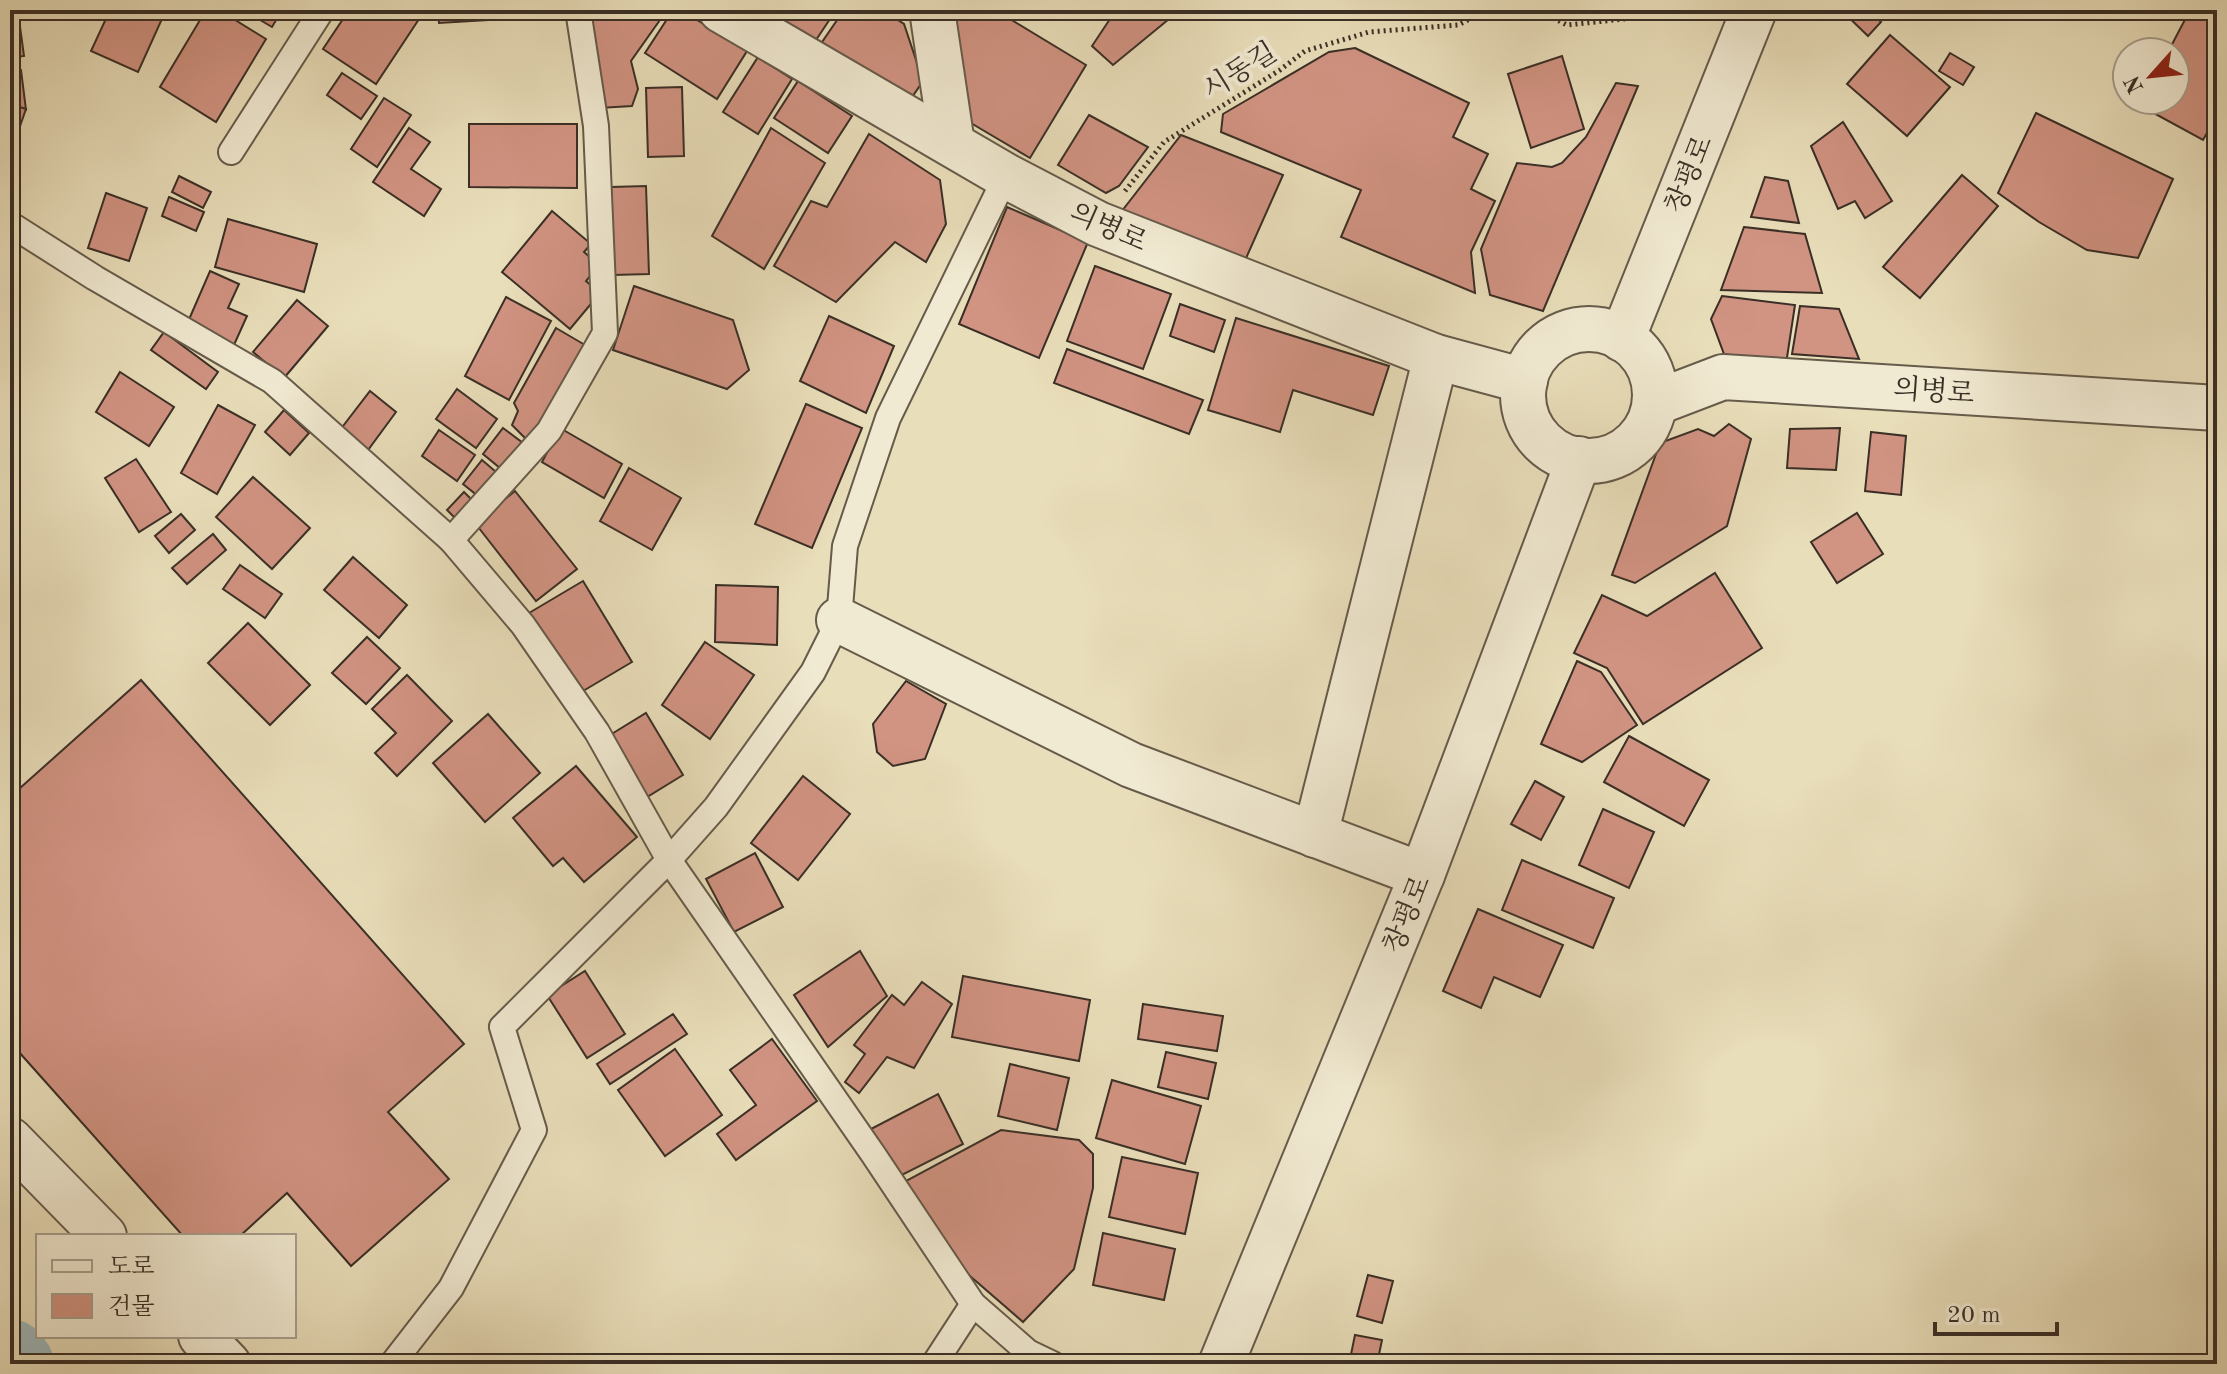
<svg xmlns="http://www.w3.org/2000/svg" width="2227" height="1374" font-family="'Old Standard TT','Noto Serif KR',serif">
<rect width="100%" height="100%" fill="#e9deba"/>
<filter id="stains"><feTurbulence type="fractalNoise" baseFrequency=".0025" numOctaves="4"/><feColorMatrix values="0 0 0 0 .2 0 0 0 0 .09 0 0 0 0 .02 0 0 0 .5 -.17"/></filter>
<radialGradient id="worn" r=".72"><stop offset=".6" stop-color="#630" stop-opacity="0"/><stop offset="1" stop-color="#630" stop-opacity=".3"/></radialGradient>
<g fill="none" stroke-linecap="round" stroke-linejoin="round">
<path stroke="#9eb9bc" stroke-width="74" d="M10 1356 17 1364"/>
</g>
<g fill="#d19382" stroke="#3a2f26" stroke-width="2">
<path d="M110 10H166L138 72 91 51Z"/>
<path d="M206 10H219L266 39 216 122 160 87Z"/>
<path d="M243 10H282L272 27Z"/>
<path d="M349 10H425L376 84 323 49Z"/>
<path d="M438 10H523L524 18 439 23Z"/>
<path d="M583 10H667L631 61 638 89 632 106 599 108Z"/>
<path d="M673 10H681L747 51 717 99 645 53Z"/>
<path d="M765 10H836L816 40Z"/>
<path d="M844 10H882L904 24 923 81 908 103 820 45Z"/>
<path d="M944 10H995L1086 65 1030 158 959 116Z"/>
<path d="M1116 10H1180L1113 65 1092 46Z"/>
<path d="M1841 10H1870L1881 22 1868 36Z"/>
<path d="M1918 10H1967L1965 19Z"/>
<path d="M2190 10H2217V115L2203 140 2139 105 2142 100H2175V52H2168Z"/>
<path d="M18 12 24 56 10 58V13Z"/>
<path d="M1890 35 1950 87 1907 136 1847 84Z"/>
<path d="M1355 48 1469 103 1453 137 1488 154 1471 189 1495 201 1471 252 1475 293 1341 237 1361 190 1221 132 1223 114 1329 52Z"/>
<path d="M1950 53 1974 67 1963 85 1939 71Z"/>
<path d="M1562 56 1584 129 1531 148 1508 74Z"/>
<path d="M758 57 792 79 758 134 723 112Z"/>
<path d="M21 70 26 110 10 112V71Z"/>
<path d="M342 73 377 96 361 119 327 95Z"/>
<path d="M798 81 852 116 828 153 774 118Z"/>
<path d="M1616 83 1638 86 1543 311 1490 295 1481 249 1517 163 1552 167 1562 163 1586 137Z"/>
<path d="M682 87 684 156 648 157 646 88Z"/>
<path d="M384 98 411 115 377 167 351 149Z"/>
<path d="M10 104 26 109 10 155Z"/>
<path d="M2036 113 2173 179 2138 258 2087 250 2039 222 1998 193Z"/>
<path d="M1089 115 1148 147 1119 186 1106 193 1058 165Z"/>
<path d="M1843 122 1892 201 1865 218 1855 201 1838 209 1811 146Z"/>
<path d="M469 124H577V188L469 187Z"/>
<path d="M409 128 430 142 411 169 441 189 424 216 373 182Z"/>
<path d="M771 128 825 163 764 269 712 236Z"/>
<path d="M869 134 940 180 946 224 926 262 895 242 836 302 774 266 811 201 827 207Z"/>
<path d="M1181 135 1283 175 1243 265 1118 216Z"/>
<path d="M1962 175 1998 206 1920 298 1883 267Z"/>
<path d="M179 176 211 192 203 208 172 192Z"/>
<path d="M1765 177 1788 181 1799 223 1751 217Z"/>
<path d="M646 186 649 274 613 275 611 187Z"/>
<path d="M106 193 147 208 129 261 88 248Z"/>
<path d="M169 197 204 212 196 231 162 216Z"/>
<path d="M1007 207 1088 242 1039 358 959 324Z"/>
<path d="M552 211 591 244 584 252 599 265 586 281 600 293 570 329 502 272Z"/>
<path d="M228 219 317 244 304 292 215 267Z"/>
<path d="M1744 227 1805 234 1822 293 1721 290Z"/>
<path d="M1095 266 1171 294 1143 369 1067 341Z"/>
<path d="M210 271 239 284 228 308 247 316 234 345 187 324Z"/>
<path d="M634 286 733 320 749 370 727 389 613 350Z"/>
<path d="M1722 296 1795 305 1786 364 1724 354 1711 319Z"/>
<path d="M506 297 551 321 509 400 465 376Z"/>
<path d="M297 300 328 326 284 378 253 352Z"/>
<path d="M1180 304 1225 320 1214 352 1170 336Z"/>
<path d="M1800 306 1839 309 1859 359 1792 354Z"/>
<path d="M829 316 894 346 866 413 800 381Z"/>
<path d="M1236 318 1389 366 1373 415 1293 390 1280 432 1208 410Z"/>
<path d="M556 328 585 345 530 443 512 425 518 411 514 403Z"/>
<path d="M164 332 218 372 206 389 151 350Z"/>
<path d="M1067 349 1203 400 1189 434 1054 383Z"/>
<path d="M120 372 174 407 149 446 96 412Z"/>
<path d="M457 389 497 419 476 448 436 419Z"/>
<path d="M370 391 396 412 368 450 340 430Z"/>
<path d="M806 404 862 428 812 548 755 524Z"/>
<path d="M218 405 255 425 217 494 181 473Z"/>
<path d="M284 410 309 433 290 455 265 432Z"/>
<path d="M1729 424 1751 439 1727 526 1635 583 1612 575 1660 443 1698 429 1714 436Z"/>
<path d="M503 428 527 446 506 473 483 454Z"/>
<path d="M560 428 622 464 604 498 542 462Z"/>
<path d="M1840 428 1836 470 1787 468 1790 429Z"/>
<path d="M439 430 475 455 457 481 422 456Z"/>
<path d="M1871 432 1906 436 1901 495 1865 491Z"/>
<path d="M136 459 171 512 139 532 105 478Z"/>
<path d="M482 460 502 477 483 500 463 484Z"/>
<path d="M629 468 681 498 652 550 600 521Z"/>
<path d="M253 477 310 528 272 569 216 517Z"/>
<path d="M515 491 577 569 536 601 475 523Z"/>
<path d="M464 492 477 505 460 523 447 510Z"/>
<path d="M1857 513 1883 554 1837 583 1811 542Z"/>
<path d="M181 514 195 530 169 553 155 536Z"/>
<path d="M213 534 226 550 187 584 172 568Z"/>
<path d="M353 557 407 605 379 638 324 590Z"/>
<path d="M240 565 282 594 265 618 223 589Z"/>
<path d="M1715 573 1762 648 1643 724 1607 668 1574 653 1602 595 1647 616Z"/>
<path d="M583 581 632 662 578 694 529 613Z"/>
<path d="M716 585 778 587 777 645 715 642Z"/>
<path d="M248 623 310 685 270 725 208 663Z"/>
<path d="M367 637 400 668 366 704 332 673Z"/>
<path d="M705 642 754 675 710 739 662 705Z"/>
<path d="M1577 661 1601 672 1637 725 1582 762 1541 744Z"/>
<path d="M407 675 452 721 397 776 375 753 396 733 372 709Z"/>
<path d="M141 680 464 1044 388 1112 449 1179 351 1266 287 1193 240 1236H183L10 1042V797Z"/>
<path d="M906 681 946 704 925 759 893 766 877 752 873 724Z"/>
<path d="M646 713 683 775 647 797 610 735Z"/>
<path d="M488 714 540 773 485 822 433 763Z"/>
<path d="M1629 736 1709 780 1684 826 1604 782Z"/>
<path d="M576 766 637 837 584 882 563 858 553 866 513 818Z"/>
<path d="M803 776 850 814 798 880 751 843Z"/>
<path d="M1535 781 1564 797 1541 840 1511 824Z"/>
<path d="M1603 809 1654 832 1629 888 1579 865Z"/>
<path d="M755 853 783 907 734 932 706 879Z"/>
<path d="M1522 860 1614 898 1593 948 1502 910Z"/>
<path d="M1478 909 1563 945 1540 997 1494 977 1481 1008 1443 991Z"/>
<path d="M860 951 887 996 828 1047 794 995Z"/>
<path d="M585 971 625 1034 587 1058 547 995Z"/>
<path d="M963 976 1090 1000 1079 1061 952 1037Z"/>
<path d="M922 982 952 1004 914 1068 887 1057 859 1093 845 1082 865 1054 854 1045 892 995 904 1005Z"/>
<path d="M1143 1004 1223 1016 1217 1051 1138 1039Z"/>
<path d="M673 1014 687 1034 610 1084 597 1064Z"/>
<path d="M772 1039 817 1101 736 1160 717 1134 756 1105 730 1070Z"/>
<path d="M675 1049 722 1115 665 1156 618 1090Z"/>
<path d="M1166 1052 1216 1063 1208 1099 1158 1087Z"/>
<path d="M1010 1064 1069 1078 1057 1130 998 1116Z"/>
<path d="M1112 1080 1201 1106 1185 1164 1096 1138Z"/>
<path d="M938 1094 963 1144 896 1178 871 1129Z"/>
<path d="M1001 1130 1079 1140 1093 1154V1188L1074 1269 1023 1322 955 1263 904 1182Z"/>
<path d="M1122 1157 1198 1173 1185 1234 1109 1217Z"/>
<path d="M1103 1233 1175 1249 1164 1300 1093 1285Z"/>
<path d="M1368 1275 1393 1281 1382 1323 1357 1316Z"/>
<path d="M1355 1335 1382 1340 1377 1364H1349Z"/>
</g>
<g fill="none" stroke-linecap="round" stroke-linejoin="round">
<defs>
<g id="lane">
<path d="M231 152 322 10"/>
<path d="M10 224 95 278 272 381 451 540 523 625 597 732 669 860 873 1154 973 1304 1028 1352 1053 1364"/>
<path d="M451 540 549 431 605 333 596 126 578 10"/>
<path d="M392 1364 451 1288 534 1130 502 1027 669 860 716 807 813 672 839 620 845 546 888 418 1006 176"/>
<path d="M934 1364 973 1304"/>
</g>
<g id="street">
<path d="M721 10 1006 176 1098 224 1436 357 1525 381"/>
<path d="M932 10 952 144"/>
<circle cx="1589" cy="395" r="66"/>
<path d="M1622 339 1754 10"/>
<path d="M1655 403 1723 377 2217 408"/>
<path d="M839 620 1131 765 1422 875"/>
<path d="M1315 835 1436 357"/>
<path d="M10 1140 104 1236"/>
<path d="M201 1336 228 1364"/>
<path d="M1221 1364 1422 875 1579 459"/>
</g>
</defs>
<use href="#lane" stroke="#665b4b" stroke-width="28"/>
<use href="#street" stroke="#665b4b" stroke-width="48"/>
<g stroke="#3a2f26" stroke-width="5" stroke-dasharray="2 4" stroke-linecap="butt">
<path d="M1537 10 1567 25 1624 19 1642 10"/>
<path d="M1125 191 1164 142 1280 70 1305 51 1369 32 1458 25 1487 10"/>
</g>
<use href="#lane" stroke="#f1ead2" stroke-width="24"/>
<use href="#street" stroke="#f1ead2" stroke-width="44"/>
</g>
<g text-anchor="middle" stroke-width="8" stroke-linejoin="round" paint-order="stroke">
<g font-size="28" fill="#3a2f26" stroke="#f1ead2">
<text transform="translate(1239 70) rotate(-32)" y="10">시동길</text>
<text transform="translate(1688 174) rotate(-68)" y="10">창평로</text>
<text transform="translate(1109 226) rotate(24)" y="10">의병로</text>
<text transform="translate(1934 390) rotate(4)" y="10">의병로</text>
<text transform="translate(1406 914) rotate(-68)" y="10">창평로</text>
</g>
</g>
<rect width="2227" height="1374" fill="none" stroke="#e9deba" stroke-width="40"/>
<rect x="12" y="12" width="2203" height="1350" fill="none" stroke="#3a2f26" stroke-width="4"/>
<rect x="20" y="20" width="2187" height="1334" fill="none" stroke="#3a2f26" stroke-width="2"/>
<rect x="36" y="1234" width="260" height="104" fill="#f1ead2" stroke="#a89f8d" stroke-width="2"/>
<rect x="52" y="1260" width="40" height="12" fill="#f1ead2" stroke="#a89f8d" stroke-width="2"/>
<text x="108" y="1274" font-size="24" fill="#3a2f26">도로</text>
<rect x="52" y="1294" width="40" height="24" fill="#d19382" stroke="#a89f8d" stroke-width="2"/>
<text x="108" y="1314" font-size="24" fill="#3a2f26">건물</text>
<g transform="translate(2151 76) rotate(243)"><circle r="38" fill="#f1ead2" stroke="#a89f8d" stroke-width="2"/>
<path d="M0-6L14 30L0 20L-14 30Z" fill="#8f2418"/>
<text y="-12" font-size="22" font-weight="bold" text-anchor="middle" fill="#3a2f26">N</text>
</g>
<path d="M1935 1322v12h122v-12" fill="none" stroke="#3a2f26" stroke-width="4"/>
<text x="1947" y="1322" font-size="24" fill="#3a2f26" stroke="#f1ead2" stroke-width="6" paint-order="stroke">20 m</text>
<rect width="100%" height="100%" filter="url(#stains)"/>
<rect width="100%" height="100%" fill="url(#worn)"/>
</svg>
